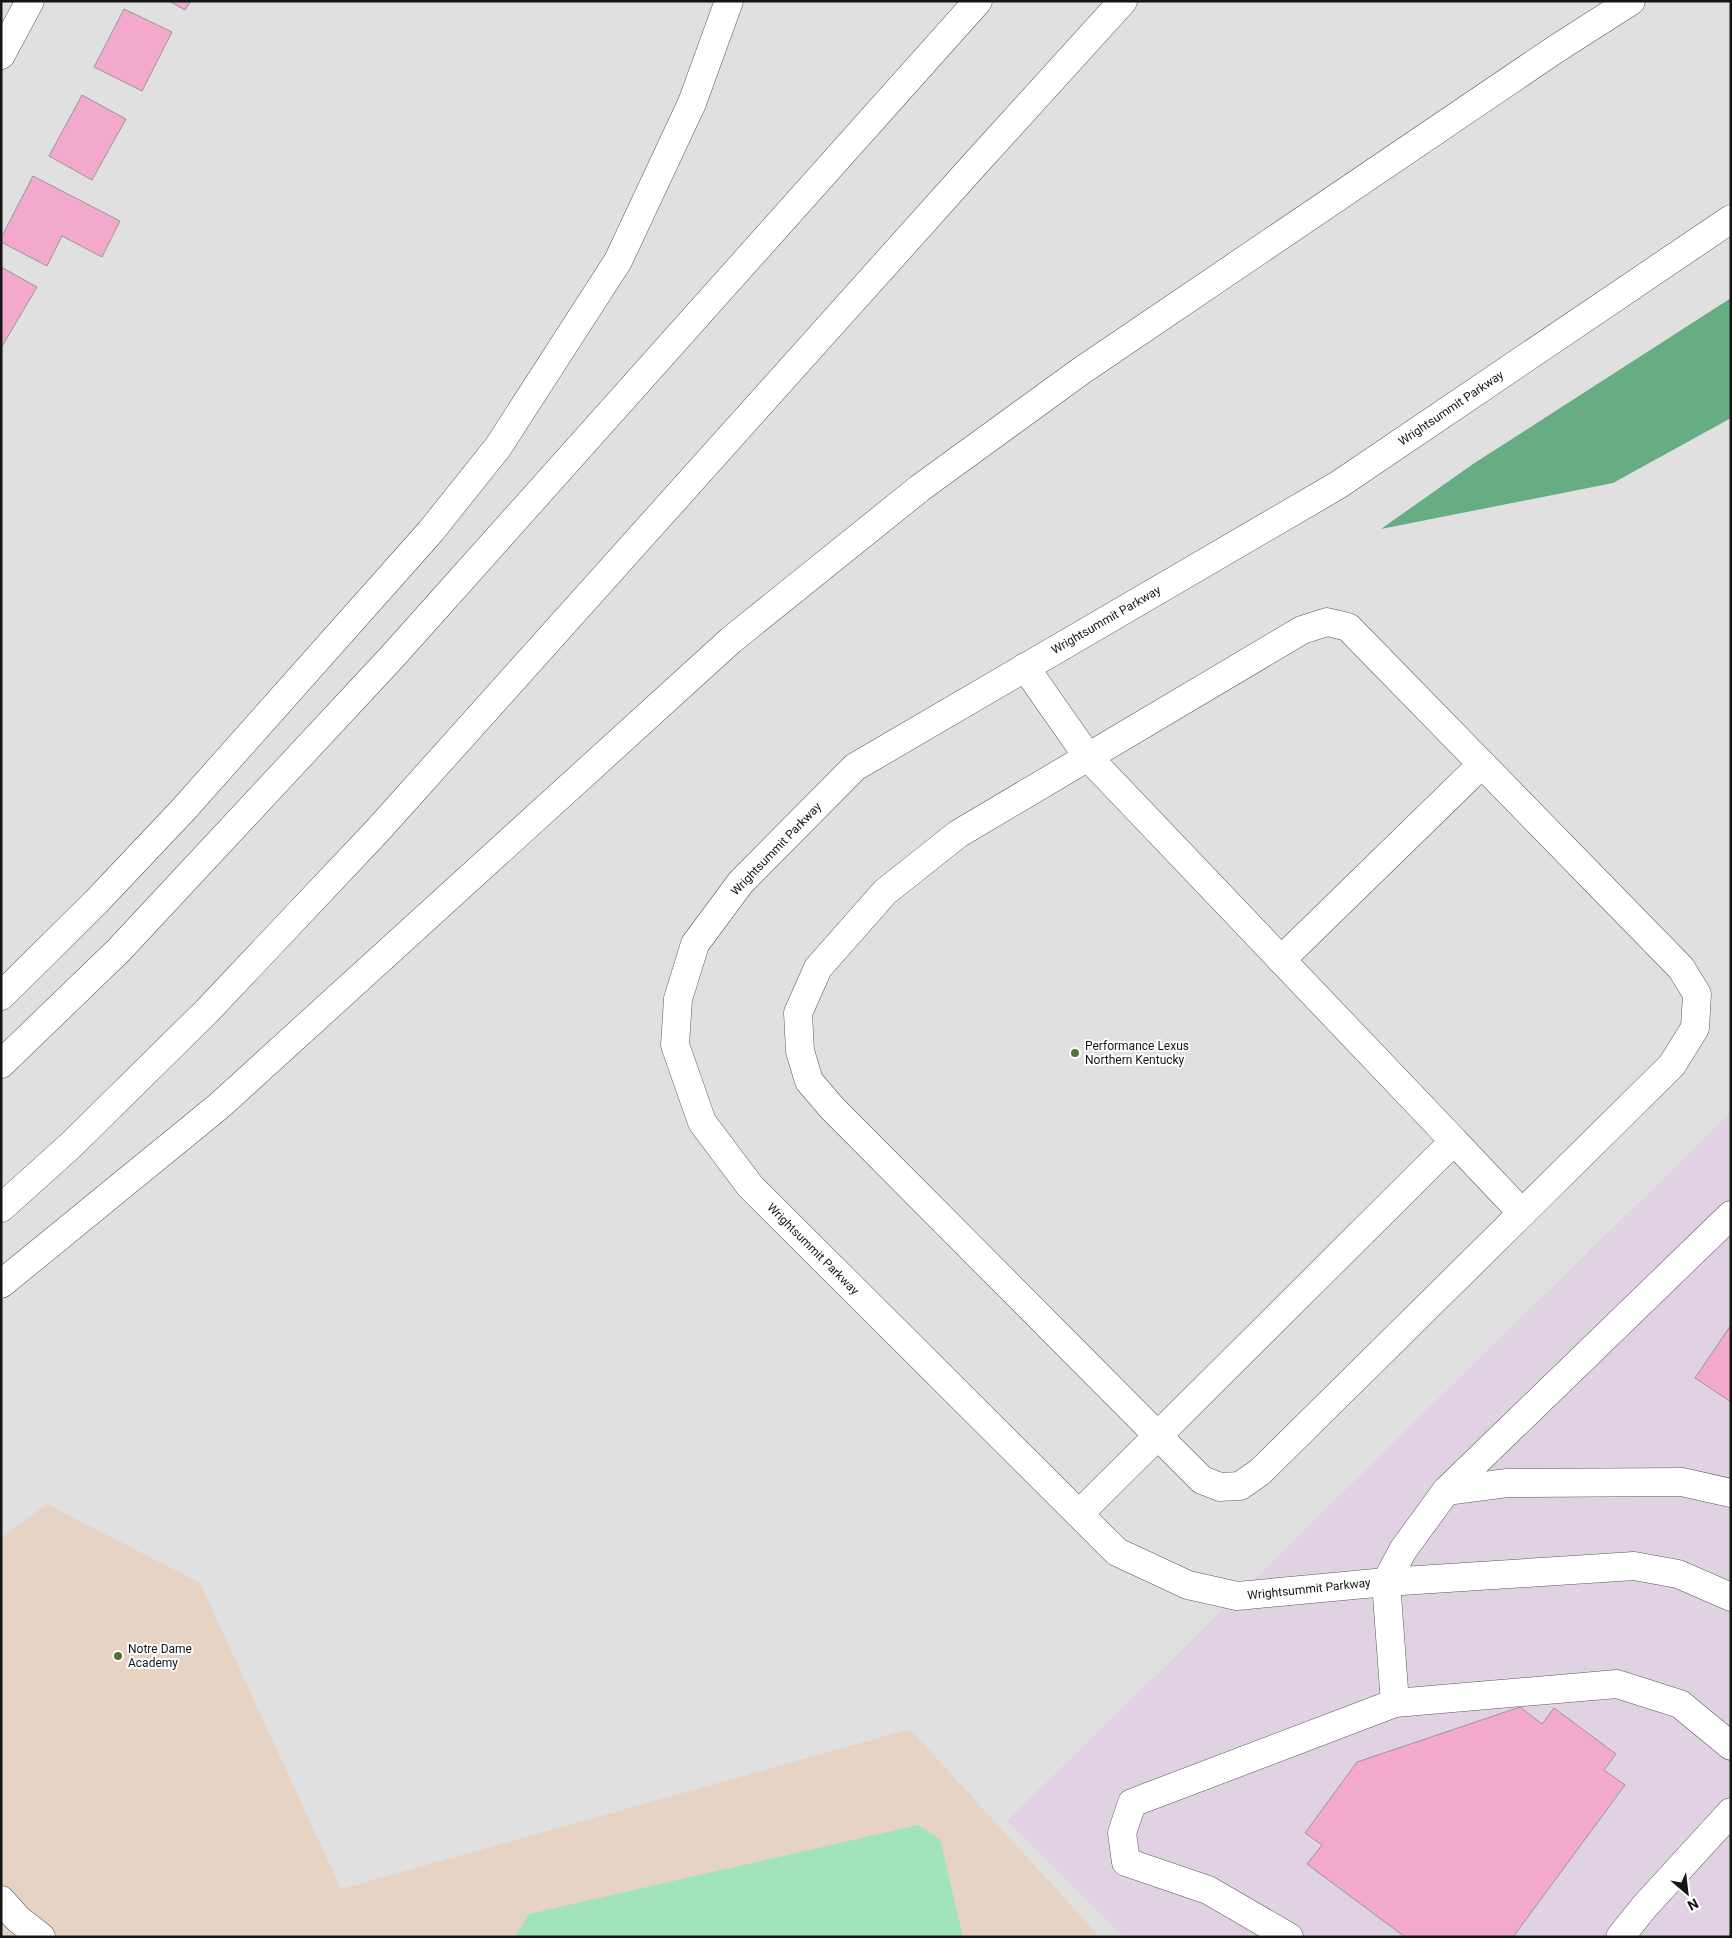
<svg xmlns="http://www.w3.org/2000/svg" width="1732" height="1938" font-family="Roboto,sans-serif">
<rect width="100%" height="100%" fill="#e0e0e1"/>
<path fill="#e0d1e3" d="M1731 1112V1937H1123L1007 1821Z"/>
<path fill="#e6d3c3" d="M47 1504 200 1583 341 1889 910 1729 1100 1937H1V1537Z"/>
<path fill="#a1e4bb" d="M918 1825 940 1839 963 1937H515L529 1914Z"/>
<path fill="#66ad84" d="M1731 298V418L1613 483 1381 529 1473 464Z"/>
<g fill="#f2a9cc" stroke="#989798">
<path d="M169 1H191L185 10Z"/>
<path d="M124 9 172 32 142 91 94 67Z"/>
<path d="M82 95 126 119 92 180 49 156Z"/>
<path d="M33 176 120 221 102 257 62 236 47 266 1 242V238Z"/>
<path d="M1 267 37 287 1 348Z"/>
<path d="M1731 1325V1402L1695 1378Z"/>
<path d="M1520 1707 1542 1724 1554 1708 1616 1754 1604 1770 1625 1785 1513 1937H1405L1307 1864 1322 1845 1305 1833 1357 1762Z"/>
</g>
<g fill="none" stroke-linecap="round" stroke-linejoin="round">
<defs>
<g id="minor">
<path d="M1 55 30 1"/>
<path d="M1731 219 1338 485 855 767 741 882 695 944 678 999 675 1045 702 1122 750 1186 1117 1552 1188 1585 1237 1596 1386 1582 1634 1566 1678 1574 1731 1597"/>
<path d="M1025 667 1088 757 958 834 885 892 818 968 798 1013 800 1051 809 1081 832 1108 1202 1480 1220 1487 1240 1486 1260 1472 1672 1065 1695 1028 1697 994 1681 968 1348 627 1327 622 1302 630 1088 757 1454 1141 1079 1514"/>
<path d="M1281 960 1482 764"/>
<path d="M1454 1141 1522 1213"/>
<path d="M1446 1491 1507 1483 1682 1482 1731 1493"/>
<path d="M1395 1703 1386 1582 1403 1550 1446 1491 1731 1215"/>
<path d="M1 1900 18 1919 41 1937"/>
<path d="M1289 1937 1208 1890 1126 1862 1122 1833 1132 1803 1395 1703 1617 1684 1680 1704 1731 1746"/>
<path d="M1620 1937 1645 1906 1731 1812"/>
</g>
<g id="highway">
<path d="M1 996 96 902 183 810 431 531 498 447 618 261 692 103 729 1"/>
<path d="M1 1064 119 950 392 657 978 1"/>
<path d="M1 1208 71 1145 207 1011 378 830 975 164 1123 1"/>
<path d="M1 1284 219 1106 731 640 920 488 1081 371 1556 49 1631 1"/>
</g>
</defs>
<use href="#minor" stroke="#5a5a5b" stroke-width="29"/>
<use href="#highway" stroke="#5a5a5b" stroke-width="29"/>
<use href="#minor" stroke="#fff" stroke-width="28"/>
<use href="#highway" stroke="#fff" stroke-width="28"/>
</g>
<g fill="#53742b" stroke="#fff" stroke-width="2">
<circle cx="1075" cy="1053" r="5"/>
<circle cx="118" cy="1656" r="5"/>
</g>
<g text-anchor="middle" stroke-width="4" stroke-linejoin="round" paint-order="stroke">
<g font-size="12" fill="#151516" stroke="#fff">
<text transform="translate(1451 408) rotate(-34)" y="4">Wrightsummit Parkway</text>
<text transform="translate(1106 620) rotate(-30)" y="4">Wrightsummit Parkway</text>
<text transform="translate(776 849) rotate(-46)" y="4">Wrightsummit Parkway</text>
<text transform="translate(813 1249) rotate(45)" y="4">Wrightsummit Parkway</text>
<text transform="translate(1309 1589) rotate(-6)" y="4">Wrightsummit Parkway</text>
</g>
<g font-size="12" fill="#151516" stroke="#fff" text-anchor="start">
<text x="1085" y="1050">Performance Lexus<tspan x="1085" dy="14">Northern Kentucky</tspan></text>
<text x="128" y="1653">Notre Dame<tspan x="128" dy="14">Academy</tspan></text>
</g>
</g>
<rect width="1732" height="1938" fill="none" stroke="#151516" stroke-width="5"/>
<g transform="translate(1687 1893) rotate(152)" stroke="#ffffff" stroke-width="4" paint-order="stroke">
<path d="M0-4L9 19L0 12L-9 19Z" fill="#151516"/>
<text y="-8" font-size="14" font-weight="bold" text-anchor="middle" fill="#151516">N</text>
</g>
</svg>
